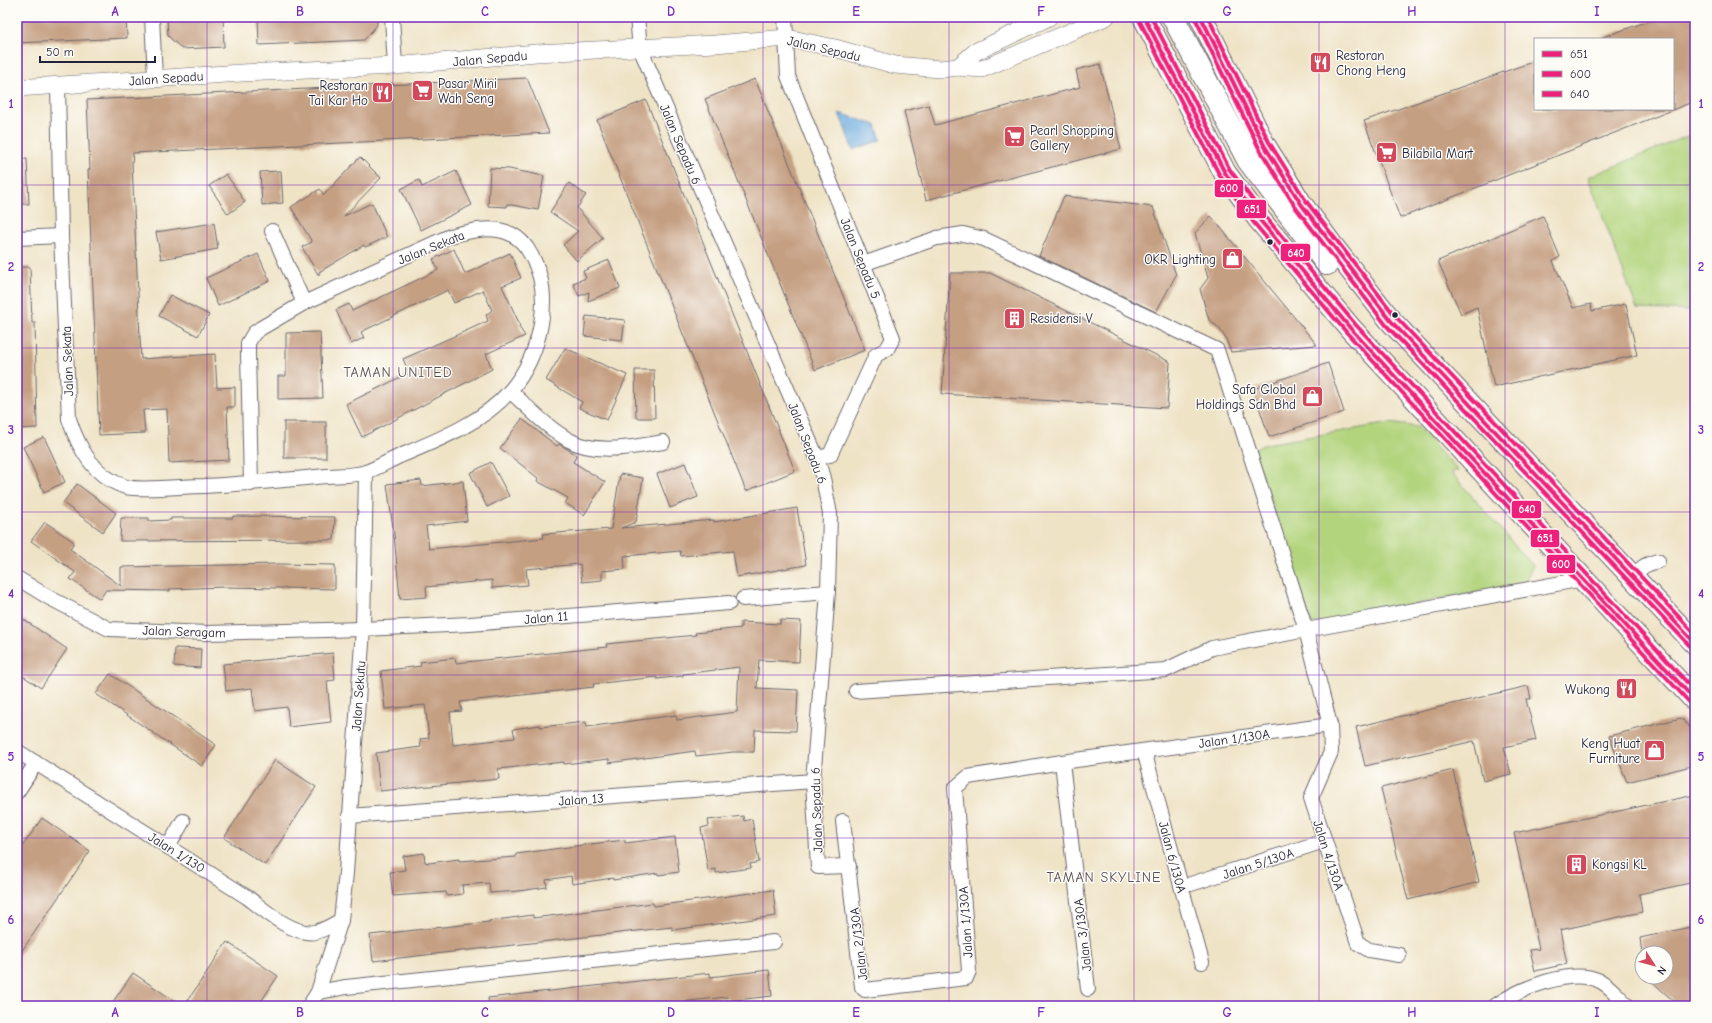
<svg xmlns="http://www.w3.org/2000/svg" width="1712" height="1023" font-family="'Comic Neue',sans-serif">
<rect width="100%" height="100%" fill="#fdfcf7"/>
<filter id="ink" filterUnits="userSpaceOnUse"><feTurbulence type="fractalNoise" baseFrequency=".025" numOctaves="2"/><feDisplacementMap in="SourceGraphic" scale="8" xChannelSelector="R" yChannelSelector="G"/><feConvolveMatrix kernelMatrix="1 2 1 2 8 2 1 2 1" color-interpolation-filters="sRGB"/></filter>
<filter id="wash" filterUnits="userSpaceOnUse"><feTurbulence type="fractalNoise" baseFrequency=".012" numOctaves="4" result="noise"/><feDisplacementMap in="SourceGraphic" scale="16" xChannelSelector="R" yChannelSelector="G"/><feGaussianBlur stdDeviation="0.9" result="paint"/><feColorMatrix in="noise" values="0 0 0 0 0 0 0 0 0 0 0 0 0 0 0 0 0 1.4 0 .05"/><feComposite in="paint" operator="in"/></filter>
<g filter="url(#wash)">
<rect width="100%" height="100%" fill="#efe3c6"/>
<g fill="#b2d47d" stroke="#6a7b5c">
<path d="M1695 133V311L1637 309 1588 177Z"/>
<path d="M1390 423 1418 427 1458 471 1451 472 1533 566 1527 577 1530 582 1312 624 1253 449 1266 444Z"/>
</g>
<path fill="#6aa9dd" stroke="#46668c" d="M839 113 876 125 881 140 853 150Z"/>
<g id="blocks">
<g fill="#c59f82" fill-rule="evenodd">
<path d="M17 17H126L127 38 17 43Z"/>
<path d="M167 17H223L224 47 182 49 168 36Z"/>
<path d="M258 17H377V25L364 40 259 45Z"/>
<path d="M1660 17H1693L1695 24V101L1400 218 1364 121 1535 61V109H1673V39H1603V37Z"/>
<path d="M1100 64 1121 149 926 200 904 111 929 105 935 125 1080 87 1076 70Z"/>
<path d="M527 78 549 133 133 153 132 164 141 359 215 354 217 388 235 387V407H227L229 460 169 463 167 409 143 410 145 433 99 435 88 170 90 169 87 100Z"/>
<path d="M755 79 865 350 815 370 705 99Z"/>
<path d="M646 100 795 471 746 491 597 120Z"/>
<path d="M360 157 381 178 344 216 372 203 387 237 365 247 364 245 319 272V276L302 247 312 242 291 207 320 189 324 195Z"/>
<path d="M17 159H27L29 204H17Z"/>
<path d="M490 168 509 169 544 176 538 210 507 204V207L488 206Z"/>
<path d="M281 171 283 203 262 205 260 172Z"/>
<path d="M456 171 472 205 421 230 401 189 419 180 422 187Z"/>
<path d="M226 174 245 202 228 214 209 186Z"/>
<path d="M569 183 586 195 577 208 603 238 577 261 563 245 578 231 550 212Z"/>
<path d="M1064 196 1153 207 1176 275 1156 312 1039 256Z"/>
<path d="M1211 216 1317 345 1231 352 1226 339 1219 328 1209 320 1200 289 1208 278 1195 233Z"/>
<path d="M1543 216 1560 257 1553 261 1573 308 1591 304 1592 311 1626 304 1637 355 1494 387 1477 307 1461 314 1438 261Z"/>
<path d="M214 223 218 249 161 259 156 232Z"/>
<path d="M454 249 465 274 510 253 521 278 502 286 520 325 519 327 525 336 486 354 492 369 362 437 346 404 409 373 403 359 488 321 486 315 492 310 483 290 454 303 448 290 361 332 364 338 351 344 336 310 349 304 352 311 438 270 433 259Z"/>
<path d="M258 254 270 281 218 306 206 278Z"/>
<path d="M609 260 620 288 588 301 589 292 579 296 573 283 586 278 583 271Z"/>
<path d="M17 267H30L32 323H35L37 428 17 429Z"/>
<path d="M950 273H990L1170 362 1167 408 942 394Z"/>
<path d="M170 295 209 315 198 336 159 316Z"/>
<path d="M586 316 625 320 622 340 584 336Z"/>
<path d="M320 332 323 398 278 399V376H286V333Z"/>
<path d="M565 348 627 375 607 420 579 408 582 402 546 380Z"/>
<path d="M1328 363 1344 412 1269 437 1253 389Z"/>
<path d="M635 370H654L655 418H636Z"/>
<path d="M522 419 557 446 559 444 577 455 573 462 605 482 584 515 565 503 568 498 537 481 538 478 500 448Z"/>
<rect x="284" y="422" width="42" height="36"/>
<path d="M44 437 65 482 44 492 23 447Z"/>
<path d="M491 462 509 496 487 507 470 473Z"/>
<path d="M685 463 698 497 670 508 657 474Z"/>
<path d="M620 474 643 478 636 522 621 528 714 520V522L797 508 806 565 737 577 733 551 681 556 680 551 624 556 625 569 602 571V580L582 582 580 564 526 569 528 585 492 588V580L426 587 427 597 400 599 394 535 387 484 421 480 422 486 463 481 467 521 426 526 429 549 544 538 543 534 611 529Z"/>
<path d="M77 484 116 513 103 532 63 503Z"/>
<path d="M233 516 335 517 334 540 120 541 121 518H149V521L171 520V518H233Z"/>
<path d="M45 522 74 542 70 549 121 586V567L280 564 335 565V589L224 587 170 589V591L106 590 100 599 70 579 75 572 31 541Z"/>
<path d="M17 615 67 649 41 688 17 672Z"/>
<path d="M780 620 801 621 799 662 759 660 757 688 798 690 796 731 755 730 754 752H733L696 756 695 751 609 763V759L564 764V762L498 769 499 779 380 791 376 753 421 747 420 739 429 738 425 705 385 709 381 671 421 666 420 662 455 658 456 663 607 647 606 644 696 635 695 633 741 628V622L780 624ZM739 667 737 712 677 720 676 715 587 727 586 722 540 727V725L513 729 515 738 453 745 450 712 462 711 460 702 594 687 593 684 657 677V679L683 676V674Z"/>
<path d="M175 648 201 649 200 668 174 666Z"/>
<path d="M333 653 335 680 327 681 331 722 289 727 287 707 255 711 252 688 226 691 223 664Z"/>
<path d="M110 674 216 745 202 766 96 694Z"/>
<path d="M1528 686 1531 699H1526L1536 740 1504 747 1511 774 1483 781 1474 741 1365 766 1356 727Z"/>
<path d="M1681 718 1695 733V765L1627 782 1609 736Z"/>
<path d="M275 760 316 787 265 865 224 838Z"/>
<path d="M1453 770 1479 882 1408 900 1381 788Z"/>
<path d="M1695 795V882L1639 894 1642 912 1560 930 1567 964 1535 971 1530 950 1539 949 1514 833Z"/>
<path d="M743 816 744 821 752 819 759 862 750 864 751 868 716 873V869L708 871 701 828 709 826 708 820Z"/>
<path d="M42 818 90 851 17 958V854Z"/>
<path d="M675 837 679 872 658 875V873L613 880V878L572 884 571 876 546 880 547 887 519 891 490 893 489 883 462 885 463 894 447 896 446 892 393 896 390 872 405 870 403 856 424 853 425 862 429 863 459 859V861L516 857V854L591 844 625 840V843Z"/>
<path d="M773 890 776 916 672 930V927L373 961 370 935 489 922V921L533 915V918L653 903 654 906Z"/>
<path d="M1695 926V1006H1679L1647 977H1666V953H1642L1640 938Z"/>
<path d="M227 942 278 976 258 1006H184Z"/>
<path d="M769 970 772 996 728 1001 727 997 641 1006H489L488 998 710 973V977Z"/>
<path d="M133 973 182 1006H110Z"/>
</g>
</g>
</g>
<g filter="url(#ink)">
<use href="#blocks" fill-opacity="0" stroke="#6a666c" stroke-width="1"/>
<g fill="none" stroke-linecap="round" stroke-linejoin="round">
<defs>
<g id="minor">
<path d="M152 17 155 78"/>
<path d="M392 17 395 66"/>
<path d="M637 17 640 48 817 458 823 478 830 514 828 592 813 781 818 867 849 866"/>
<path d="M785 17 788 76 893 338 887 349 876 355 830 455 817 458"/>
<path d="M58 85 61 236 69 419C79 449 94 477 126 487 141 491 186 486 204 486 245 484 285 480 326 476 338 475 354 476 366 472 377 468 389 461 400 456 438 440 482 423 510 391 540 356 555 296 531 255 527 247 521 239 511 234 492 225 469 231 450 236L304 303 261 328 254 333 248 343V353L251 484"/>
<path d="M272 231 304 303"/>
<path d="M17 238 61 236"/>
<path d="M510 391C529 408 547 428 569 440 595 455 635 447 663 442"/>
<path d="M17 578 48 597 109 629 207 633 363 629 470 624 729 603"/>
<path d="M1636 580C1637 567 1647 564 1658 561"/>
<path d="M743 599 828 592"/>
<path d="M856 691 1166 670 1212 648 1306 630 1217 350 984 239 963 234 937 238 863 264"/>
<path d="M17 751 247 897C263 909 293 936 315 932 325 930 332 925 341 920"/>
<path d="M1144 751 1202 962"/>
<path d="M1062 762 1088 989"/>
<path d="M17 792 36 763"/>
<path d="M349 816 813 781"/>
<path d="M843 821 862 987 865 990 966 978 969 971 955 788 968 777 1062 762 1330 725"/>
<path d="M168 847 183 821"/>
<path d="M1191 884 1324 841"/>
<path d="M1399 955 1369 950 1358 943 1311 798 1331 752 1330 725 1306 630 1583 579"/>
<path d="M318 992 346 987 774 942"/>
<path d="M309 1006 318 992 341 920 346 873 363 629 366 472"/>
<path d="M1495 1006C1519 989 1571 967 1600 981 1611 986 1619 998 1628 1006"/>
</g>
<g id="tertiary">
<path d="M958 67 975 52 1049 17"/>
<path d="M17 88 241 73 395 66 536 53 715 44 787 38 835 48 895 65 940 69 958 67 982 69 1106 17"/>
</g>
<g id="primary">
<path d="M1144 17 1225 173 1259 219 1351 329 1695 700"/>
<path d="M1173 17 1248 160 1327 264"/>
<path d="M1201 17 1264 145 1301 204 1333 247 1391 321 1695 643"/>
</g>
</defs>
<use href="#minor" stroke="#6a666c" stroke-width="16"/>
<use href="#tertiary" stroke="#6a666c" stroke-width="18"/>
<use href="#primary" stroke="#6a666c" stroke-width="24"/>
<use href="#minor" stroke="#fff" stroke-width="14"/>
<use href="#tertiary" stroke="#fff" stroke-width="17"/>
<use href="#primary" stroke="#fff" stroke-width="22"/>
<defs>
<g id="bus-1">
<path d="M1144 17 1225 173 1259 219 1351 329 1695 700"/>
<path d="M1201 17 1264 145 1301 204 1391 321 1695 643"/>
</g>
<g id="bus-2">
<path d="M1139 20 1220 176 1254 223 1347 333 1691 704"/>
<path d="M1196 20 1259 148 1296 208 1386 325 1691 647"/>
</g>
<g id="bus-3">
<path d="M1151 17 1230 170 1264 215 1356 325 1695 691"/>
<path d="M1208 17 1269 142 1306 201 1396 317 1695 634"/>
</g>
</defs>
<use href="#bus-1" stroke="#fdfcf7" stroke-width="7"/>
<use href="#bus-2" stroke="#fdfcf7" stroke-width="7"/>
<use href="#bus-3" stroke="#fdfcf7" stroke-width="7"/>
<use href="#bus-1" stroke="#ed207b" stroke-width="4"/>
<use href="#bus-2" stroke="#ed207b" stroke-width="4"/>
<use href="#bus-3" stroke="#ed207b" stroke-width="4"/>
</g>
</g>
<path fill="none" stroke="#7b2cbf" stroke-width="1" stroke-opacity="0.55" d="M207 17V1006M393 17V1006M578 17V1006M763 17V1006M949 17V1006M1134 17V1006M1319 17V1006M1505 17V1006M17 185H1695M17 348H1695M17 512H1695M17 675H1695M17 838H1695"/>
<defs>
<symbol id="restaurant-square" viewBox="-11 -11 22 22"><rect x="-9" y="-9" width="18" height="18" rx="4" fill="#d1495b" stroke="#fdfcf7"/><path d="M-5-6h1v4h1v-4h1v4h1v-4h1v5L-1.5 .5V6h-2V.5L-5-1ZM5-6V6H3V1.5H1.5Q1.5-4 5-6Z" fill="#fff"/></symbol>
<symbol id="supermarket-square" viewBox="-11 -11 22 22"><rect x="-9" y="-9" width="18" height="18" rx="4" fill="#d1495b" stroke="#fdfcf7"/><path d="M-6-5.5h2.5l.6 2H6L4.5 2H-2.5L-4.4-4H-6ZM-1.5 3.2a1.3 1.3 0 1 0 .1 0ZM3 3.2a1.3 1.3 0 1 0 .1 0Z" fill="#fff"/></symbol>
<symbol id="shop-square" viewBox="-11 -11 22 22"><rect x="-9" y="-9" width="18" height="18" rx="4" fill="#d1495b" stroke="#fdfcf7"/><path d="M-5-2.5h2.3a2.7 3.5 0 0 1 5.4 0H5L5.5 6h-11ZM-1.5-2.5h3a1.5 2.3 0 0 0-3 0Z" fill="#fff"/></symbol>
<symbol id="building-square" viewBox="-11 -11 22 22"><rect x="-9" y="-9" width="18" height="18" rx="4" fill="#d1495b" stroke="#fdfcf7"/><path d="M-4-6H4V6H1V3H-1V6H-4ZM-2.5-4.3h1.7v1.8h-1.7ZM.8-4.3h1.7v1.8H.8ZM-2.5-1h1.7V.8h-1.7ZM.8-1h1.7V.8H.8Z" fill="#fff"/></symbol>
</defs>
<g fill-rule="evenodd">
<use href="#restaurant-square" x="1308" y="50" width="25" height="25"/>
<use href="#supermarket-square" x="410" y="78" width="25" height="25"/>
<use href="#restaurant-square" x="370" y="80" width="25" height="25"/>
<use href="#supermarket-square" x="1002" y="124" width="25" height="25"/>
<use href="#supermarket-square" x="1374" y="140" width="25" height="25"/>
<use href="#shop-square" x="1220" y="246" width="25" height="25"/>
<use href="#building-square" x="1002" y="306" width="25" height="25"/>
<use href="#shop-square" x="1300" y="384" width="25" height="25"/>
<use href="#restaurant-square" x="1614" y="676" width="25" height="25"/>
<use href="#shop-square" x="1642" y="738" width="25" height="25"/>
<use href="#building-square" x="1564" y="852" width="25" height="25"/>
</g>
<g fill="#22223b" stroke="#fdfcf7" stroke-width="1.5">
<circle cx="1270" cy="242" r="3.5"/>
<circle cx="1395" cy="315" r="3.5"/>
</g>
<g text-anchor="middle" stroke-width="3" stroke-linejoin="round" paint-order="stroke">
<g font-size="13" fill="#22223b" stroke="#fdfcf7">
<text transform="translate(824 48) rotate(13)" y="5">Jalan Sepadu</text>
<text transform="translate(490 58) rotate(-5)" y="5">Jalan Sepadu</text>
<text transform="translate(166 78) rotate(-4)" y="5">Jalan Sepadu</text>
<text transform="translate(681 144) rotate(67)" y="5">Jalan Sepadu 6</text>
<text transform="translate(431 247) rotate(-22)" y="5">Jalan Sekata</text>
<text transform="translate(861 258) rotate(68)" y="5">Jalan Sepadu 5</text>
<text transform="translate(67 361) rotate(-92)" y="5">Jalan Sekata</text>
<text transform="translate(808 443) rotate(69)" y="5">Jalan Sepadu 6</text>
<text transform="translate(546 617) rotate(-5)" y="5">Jalan 11</text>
<text transform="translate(184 631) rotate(2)" y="5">Jalan Seragam</text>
<text transform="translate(358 696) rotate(-86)" y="5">Jalan Sekutu</text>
<text transform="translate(1234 738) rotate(-8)" y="5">Jalan 1/130A</text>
<text transform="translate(581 799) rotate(-4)" y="5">Jalan 13</text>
<text transform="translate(816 810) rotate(-92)" y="5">Jalan Sepadu 6</text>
<text transform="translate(177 852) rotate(32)" y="5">Jalan 1/130</text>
<text transform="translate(1329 855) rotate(72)" y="5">Jalan 4/130A</text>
<text transform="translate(1173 857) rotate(75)" y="5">Jalan 6/130A</text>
<text transform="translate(1258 863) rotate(-18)" y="5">Jalan 5/130A</text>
<text transform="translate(965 922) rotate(-94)" y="5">Jalan 1/130A</text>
<text transform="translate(1082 935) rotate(-97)" y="5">Jalan 3/130A</text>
<text transform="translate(858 944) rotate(-97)" y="5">Jalan 2/130A</text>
</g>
<g font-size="13" fill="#22223b" stroke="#fdfcf7" text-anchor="start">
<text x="1336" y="60">Restoran<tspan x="1336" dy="15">Chong Heng</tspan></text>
<text x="438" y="88">Pasar Mini<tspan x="438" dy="15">Wah Seng</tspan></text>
<text x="368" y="90" text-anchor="end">Restoran<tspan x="368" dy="15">Tai Kar Ho</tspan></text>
<text x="1030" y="135">Pearl Shopping<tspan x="1030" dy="15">Gallery</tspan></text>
<text x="1402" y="158">Bilabila Mart</text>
<text x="1216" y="264" text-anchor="end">OKR Lighting</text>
<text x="1030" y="323">Residensi V</text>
<text x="1296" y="394" text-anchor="end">Safa Global<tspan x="1296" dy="15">Holdings Sdn Bhd</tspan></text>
<text x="1610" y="694" text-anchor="end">Wukong</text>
<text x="1640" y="748" text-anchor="end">Keng Huat<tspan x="1640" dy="15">Furniture</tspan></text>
<text x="1592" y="869">Kongsi KL</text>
</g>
<g font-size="14" letter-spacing="1" fill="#5b4e54" stroke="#fdfcf7">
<text x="398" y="377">TAMAN UNITED</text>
<text x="1104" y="882">TAMAN SKYLINE</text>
</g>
</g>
<g stroke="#fdfcf7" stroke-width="1.5">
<rect x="1214" y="179" width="30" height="19" rx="4" fill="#ed207b"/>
<rect x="1236" y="199" width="31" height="20" rx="4" fill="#ed207b"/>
<rect x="1280" y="243" width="31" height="19" rx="4" fill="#ed207b"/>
<rect x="1511" y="500" width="31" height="19" rx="4" fill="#ed207b"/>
<rect x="1530" y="529" width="30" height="19" rx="4" fill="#ed207b"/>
<rect x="1546" y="554" width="30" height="20" rx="4" fill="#ed207b"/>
</g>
<g font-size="11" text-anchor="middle" font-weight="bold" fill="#fff">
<text x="1229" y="192">600</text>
<text x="1252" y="213">651</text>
<text x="1296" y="257">640</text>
<text x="1527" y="513">640</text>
<text x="1545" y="542">651</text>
<text x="1561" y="568">600</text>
</g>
<rect width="1712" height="1023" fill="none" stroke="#fdfcf7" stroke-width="44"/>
<rect x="1534" y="38" width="140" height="72" fill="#fdfcf7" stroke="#a5a5ac"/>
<rect x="1542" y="51" width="20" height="6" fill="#ed207b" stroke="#a5a5ac"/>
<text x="1570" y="58" font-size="12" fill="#22223b">651</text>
<rect x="1542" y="71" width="20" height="6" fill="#ed207b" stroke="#a5a5ac"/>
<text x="1570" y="78" font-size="12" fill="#22223b">600</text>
<rect x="1542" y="91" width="20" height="6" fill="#ed207b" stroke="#a5a5ac"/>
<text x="1570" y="98" font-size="12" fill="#22223b">640</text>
<g transform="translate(1654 965) rotate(126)"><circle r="19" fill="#fdfcf7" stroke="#a5a5ac"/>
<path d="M0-3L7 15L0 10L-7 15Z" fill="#d1495b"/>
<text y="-6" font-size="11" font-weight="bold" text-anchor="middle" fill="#22223b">N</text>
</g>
<path d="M40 56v6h115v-6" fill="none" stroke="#22223b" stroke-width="2"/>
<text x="46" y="56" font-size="12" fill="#22223b" stroke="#fdfcf7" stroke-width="3" paint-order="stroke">50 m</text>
<rect x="22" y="22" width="1668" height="979" fill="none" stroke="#7b2cbf" stroke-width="1.5"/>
<g font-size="13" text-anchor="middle" font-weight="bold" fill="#7b2cbf">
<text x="115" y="16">A</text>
<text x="300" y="16">B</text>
<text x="485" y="16">C</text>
<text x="671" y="16">D</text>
<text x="856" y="16">E</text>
<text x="1041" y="16">F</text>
<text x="1227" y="16">G</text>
<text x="1412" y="16">H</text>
<text x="1597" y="16">I</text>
<text x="11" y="108">1</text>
<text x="1701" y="108">1</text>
<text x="11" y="271">2</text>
<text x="1701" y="271">2</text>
<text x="11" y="434">3</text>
<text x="1701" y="434">3</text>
<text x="11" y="598">4</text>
<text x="1701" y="598">4</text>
<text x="11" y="761">5</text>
<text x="1701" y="761">5</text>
<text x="11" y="924">6</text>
<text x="1701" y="924">6</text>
<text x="115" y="1017">A</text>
<text x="300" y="1017">B</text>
<text x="485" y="1017">C</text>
<text x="671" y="1017">D</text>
<text x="856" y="1017">E</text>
<text x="1041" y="1017">F</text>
<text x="1227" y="1017">G</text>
<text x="1412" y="1017">H</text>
<text x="1597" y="1017">I</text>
</g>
</svg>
